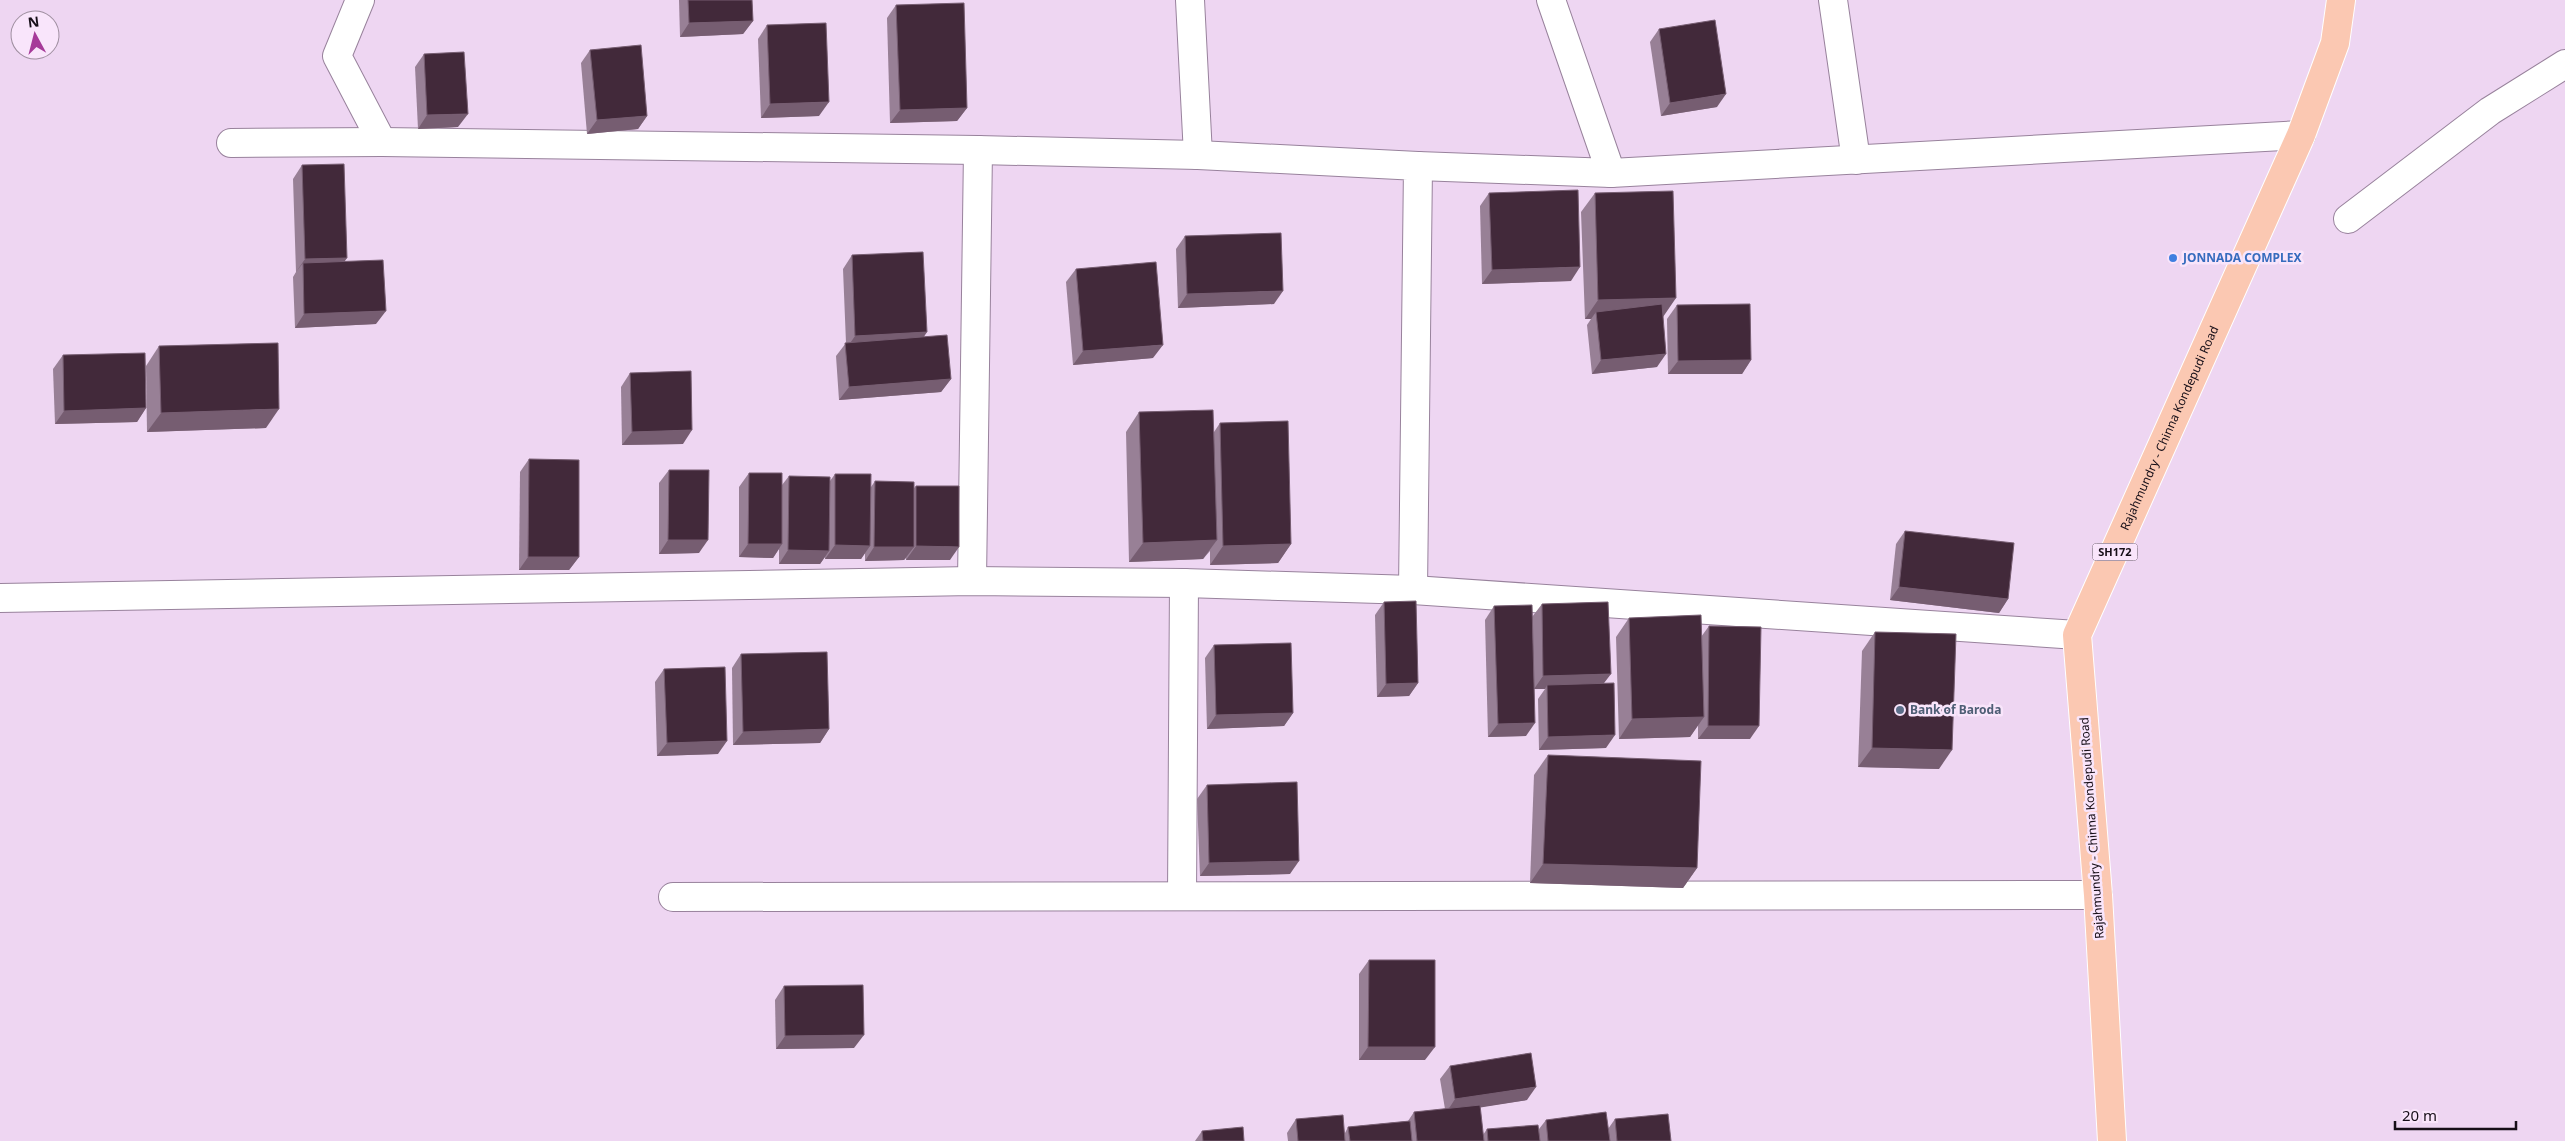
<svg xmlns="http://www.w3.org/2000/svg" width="2565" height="1141" font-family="'Noto Sans',sans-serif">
<rect width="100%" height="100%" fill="#eed6f2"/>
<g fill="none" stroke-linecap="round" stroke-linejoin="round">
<defs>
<g id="minor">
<path d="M360 0 337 56 382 142"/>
<path d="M1190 0 1198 155"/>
<path d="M1833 0 1856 160"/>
<path d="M231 143 382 142 978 150 1198 155 1418 166 1413 590"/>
<path d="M1418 166 1611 173 1551 0"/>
<path d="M1611 173 2301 135"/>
<path d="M2348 219 2490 111 2565 64"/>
<path d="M972 581 978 150"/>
<path d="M0 598 972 581 1184 583 1413 590 2077 635"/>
<path d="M1182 896 1184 583"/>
<path d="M673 897 2098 895"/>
</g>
<g id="primary">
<path id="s1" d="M2112 1141 2098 895 2077 635 2301 135 2335 43 2341 0"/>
</g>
</defs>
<use href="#minor" stroke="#98829c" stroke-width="30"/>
<use href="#primary" stroke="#fff" stroke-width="30"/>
<use href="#minor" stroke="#fff" stroke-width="28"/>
<use href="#primary" stroke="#fbc8b2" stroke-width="28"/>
</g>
<g fill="#988096">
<path d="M679 0H752L753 21 743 34 680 37Z"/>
<path d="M896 5 967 108 957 121 890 123 887 18Z"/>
<path d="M767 25 819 116 761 118 758 39Z"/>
<path d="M1659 29 1717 107 1661 116 1650 42Z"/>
<path d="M590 50 647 116 638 129 587 134 581 63Z"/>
<path d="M424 54 458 127 418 129 415 67Z"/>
<path d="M302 165 345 262 376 324 295 328 293 277 296 272 293 179Z"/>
<path d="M1489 193 1571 281 1482 284 1480 206Z"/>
<path d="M1595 193 1663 317 1657 367 1592 374 1587 325 1591 319H1585L1581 212Z"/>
<path d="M1185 236 1274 304 1178 308 1176 249Z"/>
<path d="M852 255 924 337 951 379 941 392 839 400 836 356 846 343 843 269Z"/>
<path d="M1076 269 1153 358 1073 365 1066 282Z"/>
<path d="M1677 305 1751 360 1742 374H1668L1667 319Z"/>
<path d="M159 346 266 428 147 432 146 366Z"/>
<path d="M63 355 146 408 137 422 55 424 53 369Z"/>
<path d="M630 373 683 444 622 445 621 387Z"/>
<path d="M1139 412 1214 432 1220 423 1291 544 1278 563 1210 565V551L1203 559 1129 562 1126 432Z"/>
<path d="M529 459 579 557 569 570H519L520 472Z"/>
<path d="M669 470 699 553 659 554V483Z"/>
<path d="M749 473 782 485 789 476 830 481 835 474 871 487 875 481 914 488 916 486 950 560H906V558L904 560 865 561V553L861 559H825V557L820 564H779V549L773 558 739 557V487Z"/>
<path d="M1905 531 2008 599 1999 613 1890 600 1896 544Z"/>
<path d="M1384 602 1418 683 1409 696 1377 697 1375 615Z"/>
<path d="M1542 604 1604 684 1606 748 1539 750 1538 699 1545 689H1534L1532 617Z"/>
<path d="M1494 606 1526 736 1488 737 1485 620Z"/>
<path d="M1629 618 1701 637 1709 626 1750 739H1698V725L1690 737 1619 739 1616 637Z"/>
<path d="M1875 632 1939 769 1858 767 1862 651Z"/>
<path d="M1214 645 1293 713 1284 726 1207 729 1205 658Z"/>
<path d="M741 654 829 729 820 743 733 745 732 668Z"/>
<path d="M664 669 718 754 657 756 655 682Z"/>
<path d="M1548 755 1697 868 1683 888 1530 883 1534 775Z"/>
<path d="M1207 785 1290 874 1200 876 1197 799Z"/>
<path d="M1369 960 1425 1060H1359V974Z"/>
<path d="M784 986 854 1048 776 1049 775 1000Z"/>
<path d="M1450 1066 1527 1100 1480 1107 1483 1135 1487 1129H1539L1546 1120 1608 1129 1615 1119 1671 1141H1288L1287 1133 1296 1119 1345 1133 1348 1127 1408 1121 1414 1112 1445 1109 1440 1079Z"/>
<path d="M1202 1131 1244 1141H1195Z"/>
</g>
<g fill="#765d71">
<path d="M753 21 743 34 680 37 689 23Z"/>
<path d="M1726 94 1717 107 1661 116 1670 103Z"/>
<path d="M829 102 819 116 761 118 770 104Z"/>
<path d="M967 108 957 121 890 123 900 110Z"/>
<path d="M468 114 458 127 418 129 427 115Z"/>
<path d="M647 116 638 129 587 134 597 120Z"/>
<path d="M347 258 338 271 303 263 296 272 305 259Z"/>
<path d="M1580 267 1571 281 1482 284 1492 270Z"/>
<path d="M1283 291 1274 304 1178 308 1187 294Z"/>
<path d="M1676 298 1663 317 1596 312 1591 319H1585L1598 300Z"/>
<path d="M386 311 376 324 295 328 304 314Z"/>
<path d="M927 332 918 346 846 349 855 336Z"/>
<path d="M1163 345 1153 358 1073 365 1083 351Z"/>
<path d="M1666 354 1657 367 1592 374 1601 360Z"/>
<path d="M1751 360 1742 374H1668L1678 361Z"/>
<path d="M951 379 941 392 839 400 849 387Z"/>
<path d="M146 408 137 422 55 424 64 411Z"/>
<path d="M279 409 266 428 147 432 161 413Z"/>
<path d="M692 430 683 444 622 445 632 432Z"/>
<path d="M668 540H708L699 553 659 554Z"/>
<path d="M1217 540 1203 559 1129 562 1143 543Z"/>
<path d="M748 544H782L773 558 739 557Z"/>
<path d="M1291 544 1278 563 1210 565 1223 546Z"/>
<path d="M835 545 870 546 861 559H825Z"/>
<path d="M916 546 959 547 950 560H906Z"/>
<path d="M874 547H914L904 560 865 561Z"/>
<path d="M788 550 829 551 820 564H779Z"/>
<path d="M528 557H579L569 570H519Z"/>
<path d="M1899 587 2008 599 1999 613 1890 600Z"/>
<path d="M1611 674 1601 687 1547 685 1545 689H1534L1543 676Z"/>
<path d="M1418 683 1409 696 1377 697 1386 684Z"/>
<path d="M1293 713 1284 726 1207 729 1216 715Z"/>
<path d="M1704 717 1690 737 1619 739 1632 719Z"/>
<path d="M1535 723 1526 736 1488 737 1498 724Z"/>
<path d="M1708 726H1759L1750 739H1698Z"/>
<path d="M829 729 820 743 733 745 743 732Z"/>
<path d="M1615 735 1606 748 1539 750 1548 737Z"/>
<path d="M727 741 718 754 657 756 667 743Z"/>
<path d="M1872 748 1952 750 1939 769 1858 767Z"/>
<path d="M1299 861 1290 874 1200 876 1209 863Z"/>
<path d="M1543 864 1697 868 1683 888 1530 883Z"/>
<path d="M864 1035 854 1048 776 1049 785 1036Z"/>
<path d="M1368 1047H1435L1425 1060H1359Z"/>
<path d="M1536 1087 1527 1100 1446 1113 1455 1099Z"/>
</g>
<g fill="#42293a" stroke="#765d71">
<path d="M688 0H752L753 21 689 23Z"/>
<path d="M964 3 967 108 900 110 896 5Z"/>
<path d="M1715 20 1726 94 1670 103 1659 29Z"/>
<path d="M826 23 829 102 770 104 767 25Z"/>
<path d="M641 45 647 116 597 120 590 50Z"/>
<path d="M464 52 468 114 427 115 424 54Z"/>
<path d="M344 164 347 258 305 259 302 165Z"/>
<path d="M1578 190 1580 267 1492 270 1489 193Z"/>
<path d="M1673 191 1676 298 1598 300 1595 193Z"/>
<path d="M1281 233 1283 291 1187 294 1185 236Z"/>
<path d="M923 252 927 332 855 336 852 255Z"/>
<path d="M383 260 386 311 304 314 303 263Z"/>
<path d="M1156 262 1163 345 1083 351 1076 269Z"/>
<path d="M1662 304 1666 354 1601 360 1596 312Z"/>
<path d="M1750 304 1751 360 1678 361 1677 305Z"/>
<path d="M947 335 951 379 849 387 845 343Z"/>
<path d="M278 343 279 409 161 413 159 346Z"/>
<path d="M145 353 146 408 64 411 63 355Z"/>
<path d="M691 371 692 430 632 432 630 373Z"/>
<path d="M1213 410 1217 540 1143 543 1139 412Z"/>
<path d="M1288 421 1291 544 1223 546 1220 423Z"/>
<path d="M529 459 579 460V557H528Z"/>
<path d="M669 470H709L708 540H668Z"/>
<path d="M749 473H782V544H748Z"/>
<path d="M835 474H871L870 546 835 545Z"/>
<path d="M789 476 830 477 829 551 788 550Z"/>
<path d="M875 481 914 482V547H874Z"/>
<path d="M916 486H959V547L916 546Z"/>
<path d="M1905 531 2014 543 2008 599 1899 587Z"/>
<path d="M1416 601 1418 683 1386 684 1384 602Z"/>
<path d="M1608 602 1611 674 1543 676 1542 604Z"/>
<path d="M1532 605 1535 723 1498 724 1494 606Z"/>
<path d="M1701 615 1704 717 1632 719 1629 618Z"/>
<path d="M1709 626 1761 627 1759 726H1708Z"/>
<path d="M1875 632 1956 634 1952 750 1872 748Z"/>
<path d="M1291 643 1293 713 1216 715 1214 645Z"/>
<path d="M827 652 829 729 743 732 741 654Z"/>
<path d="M725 667 727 741 667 743 664 669Z"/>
<path d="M1614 683 1615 735 1548 737 1547 685Z"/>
<path d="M1548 755 1701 761 1697 868 1543 864Z"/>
<path d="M1297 782 1299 861 1209 863 1207 785Z"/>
<path d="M1369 960H1435V1047H1368Z"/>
<path d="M863 985 864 1035 785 1036 784 986Z"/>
<path d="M1531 1053 1536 1087 1455 1099 1450 1066Z"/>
<path d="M1480 1105 1484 1141H1417L1414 1112Z"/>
<path d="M1606 1112 1610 1141H1548L1546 1120Z"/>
<path d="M1668 1114 1671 1141H1617L1615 1119Z"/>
<path d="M1343 1115 1345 1141H1298L1296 1119Z"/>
<path d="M1410 1121 1412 1141H1350L1348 1127Z"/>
<path d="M1538 1125 1540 1141H1488L1487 1129Z"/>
<path d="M1243 1127 1244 1141H1203L1202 1131Z"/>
</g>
<circle fill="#3f7fe0" stroke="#f9e5fb" stroke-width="2" cx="2173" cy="258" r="5"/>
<circle fill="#5c6f8a" stroke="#f9e5fb" stroke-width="2" cx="1900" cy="710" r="5"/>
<g text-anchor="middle" stroke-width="5" stroke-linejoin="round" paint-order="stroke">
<rect fill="#f9e5fb" stroke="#5b4f5c" stroke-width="1" x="2092.5" y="543.5" width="45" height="17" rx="4"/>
<g font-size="11" font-weight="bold" fill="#170f18">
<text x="2115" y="556">SH172</text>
</g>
<g font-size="12" font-weight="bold" fill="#366cbe" stroke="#f9e5fb" text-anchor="start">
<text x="2183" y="262">JONNADA COMPLEX</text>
</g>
<g font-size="12" fill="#170f18" stroke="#f9e5fb">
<text dy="4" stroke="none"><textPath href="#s1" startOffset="734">Rajahmundry - Chinna Kondepudi Road</textPath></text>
<text transform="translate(2092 828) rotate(-94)" y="4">Rajahmundry - Chinna Kondepudi Road</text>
</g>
<g font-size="12" font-weight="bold" fill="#4e5e75" stroke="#f9e5fb" text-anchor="start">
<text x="1910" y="714">Bank of Baroda</text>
</g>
</g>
<g transform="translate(35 35) rotate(353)"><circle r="24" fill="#f9e5fb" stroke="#9f8fa0"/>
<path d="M0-4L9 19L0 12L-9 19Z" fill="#a63a99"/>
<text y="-8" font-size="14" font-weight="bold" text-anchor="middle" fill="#170f18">N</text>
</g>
<path d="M2395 1121v8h121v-8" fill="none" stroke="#170f18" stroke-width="2.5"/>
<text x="2402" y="1121" font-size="15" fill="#170f18" stroke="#f9e5fb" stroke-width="4" paint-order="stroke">20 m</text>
</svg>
